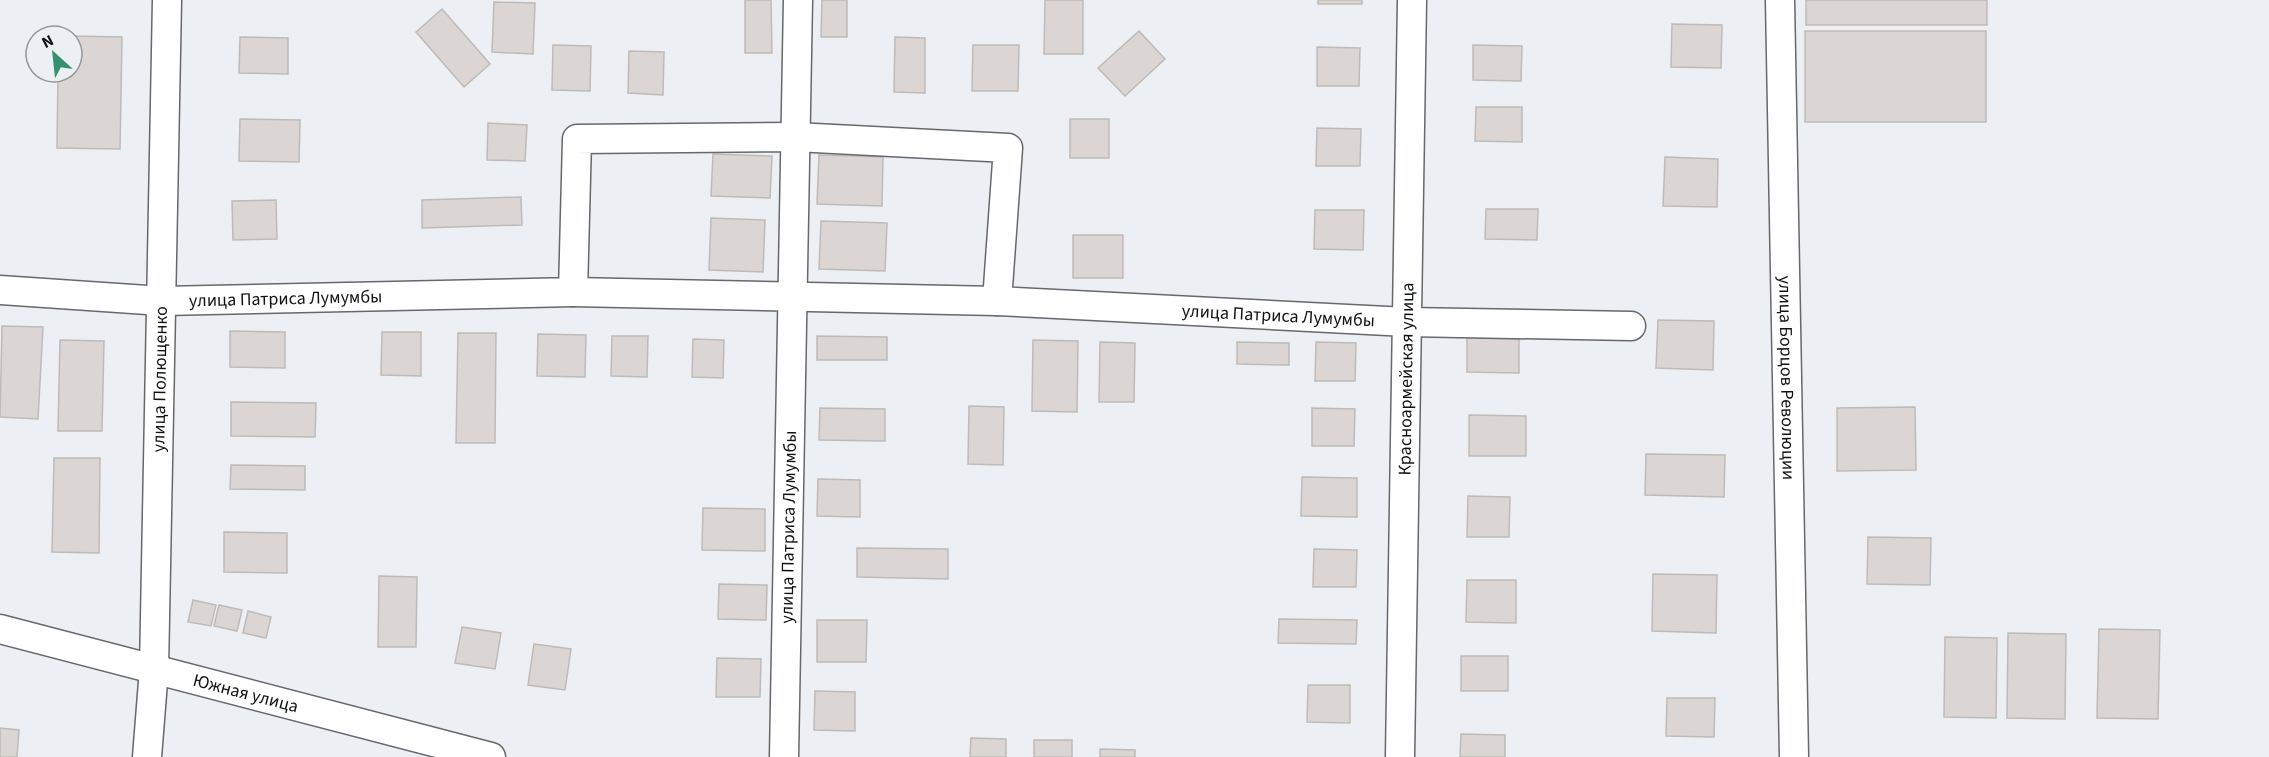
<svg xmlns="http://www.w3.org/2000/svg" width="2269" height="757" font-family="'Source Sans 3',sans-serif">
<rect width="100%" height="100%" fill="#eceff4"/>
<g fill="#dbd6d3" stroke="#bfbab7" stroke-width="1.5">
<path d="M745 0H771L772 53H745Z"/>
<path d="M822 0H847V37H821Z"/>
<path d="M1045 0H1083V54H1044Z"/>
<rect x="1318" y="0" width="44" height="4"/>
<rect x="1806" y="0" width="181" height="25"/>
<path d="M494 2 535 3 533 54 492 52Z"/>
<path d="M442 9 490 64 464 87 416 32Z"/>
<path d="M1672 24 1722 25 1721 68 1671 67Z"/>
<path d="M1139 31 1165 59 1125 96 1098 68Z"/>
<rect x="1805" y="31" width="181" height="91"/>
<path d="M72 36 122 37 120 149 57 148 58 72H72Z"/>
<path d="M240 37 288 38V74L239 73Z"/>
<path d="M895 37 925 38V93L894 92Z"/>
<path d="M553 45 591 46 590 91 552 90Z"/>
<path d="M973 45H1019L1018 91H972Z"/>
<path d="M1473 45 1522 46 1521 81 1473 80Z"/>
<path d="M1317 47 1360 48 1359 86H1317Z"/>
<path d="M629 51 664 52 663 95 628 93Z"/>
<path d="M1476 107H1522V142L1475 141Z"/>
<path d="M240 119 300 120 299 162 239 161Z"/>
<rect x="1070" y="119" width="39" height="39"/>
<path d="M488 123 527 125 525 161 487 160Z"/>
<path d="M1317 128 1361 129 1360 166H1316Z"/>
<path d="M713 154 772 156 770 198 711 196Z"/>
<path d="M819 155 883 157 882 206 817 204Z"/>
<path d="M1665 157 1718 159 1717 207 1663 206Z"/>
<path d="M521 197 522 225 422 228V200Z"/>
<path d="M276 200 277 239 233 240 232 201Z"/>
<path d="M1486 209H1538L1537 240 1485 239Z"/>
<path d="M1315 210H1364L1363 250 1314 249Z"/>
<path d="M711 218 765 220 763 272 709 270Z"/>
<path d="M821 221 887 223 885 271 819 269Z"/>
<rect x="1073" y="235" width="50" height="43"/>
<path d="M1658 320 1714 321 1713 370 1656 368Z"/>
<path d="M2 326 43 327 38 419 0 417Z"/>
<path d="M230 331 285 332V368L230 367Z"/>
<path d="M382 332H421V376L381 375Z"/>
<path d="M458 333H496L495 443H456Z"/>
<path d="M538 334 586 335 585 377 537 376Z"/>
<path d="M612 336H648L647 377 611 376Z"/>
<path d="M817 336 887 337V360H817Z"/>
<path d="M1467 336 1519 337V373L1467 372Z"/>
<path d="M693 339 724 340 723 378 692 377Z"/>
<path d="M60 340 104 341 102 431H58Z"/>
<path d="M1033 340 1078 341 1077 412 1032 411Z"/>
<path d="M1100 342 1135 343 1134 402H1099Z"/>
<path d="M1237 342 1289 343V365L1237 364Z"/>
<path d="M1316 342 1356 343 1355 381H1315Z"/>
<path d="M231 402 316 403 315 437 231 436Z"/>
<path d="M969 406 1004 407 1003 465 968 464Z"/>
<path d="M1915 407 1916 470 1837 471V408Z"/>
<path d="M820 408 885 409V441L819 440Z"/>
<path d="M1312 408 1355 409 1354 446H1312Z"/>
<path d="M1469 415 1526 416V456H1469Z"/>
<path d="M1646 454 1725 455 1724 497 1645 495Z"/>
<path d="M54 458H100L99 553 52 552Z"/>
<path d="M231 465 305 466V490L230 489Z"/>
<path d="M1302 477 1357 478V517L1301 516Z"/>
<path d="M818 479 860 480V517L817 516Z"/>
<path d="M1468 496 1510 497 1509 537H1467Z"/>
<path d="M703 508 765 509V551L702 550Z"/>
<path d="M224 532 287 533V573L224 572Z"/>
<path d="M1868 537 1931 538 1930 585 1867 584Z"/>
<path d="M857 548 948 549V579L857 577Z"/>
<path d="M1314 549 1357 550 1356 587H1313Z"/>
<path d="M1653 574 1717 575 1716 633 1652 631Z"/>
<path d="M379 576 417 577 416 647H378Z"/>
<path d="M1467 580H1516V623L1466 622Z"/>
<path d="M719 584 767 585 766 620 718 619Z"/>
<path d="M193 600 216 605 211 626 188 622Z"/>
<path d="M219 605 242 610 237 631 214 626Z"/>
<path d="M248 611 271 617 266 638 243 633Z"/>
<path d="M1279 619 1357 620 1356 644 1278 643Z"/>
<path d="M817 620H867L866 662H817Z"/>
<path d="M462 627 501 633 495 669 455 663Z"/>
<path d="M2099 629 2160 630 2158 719 2097 718Z"/>
<path d="M2008 633 2066 634 2065 719 2007 718Z"/>
<path d="M1945 637 1997 638 1996 718 1944 717Z"/>
<path d="M534 644 571 649 565 690 528 685Z"/>
<rect x="1461" y="656" width="47" height="35"/>
<path d="M717 658 761 659 760 697H716Z"/>
<path d="M1308 685H1350V723L1307 722Z"/>
<path d="M815 691 855 692V731L814 730Z"/>
<path d="M1667 698H1715L1714 737 1666 736Z"/>
<path d="M0 728 19 730 17 757H0Z"/>
<path d="M1461 734 1505 735V757H1460Z"/>
<path d="M971 738 1006 739V757H970Z"/>
<rect x="1034" y="740" width="38" height="17"/>
<path d="M1100 749 1135 750V757H1100Z"/>
</g>
<g fill="none" stroke-linecap="round" stroke-linejoin="round">
<defs>
<g id="street">
<path id="s1" d="M1780 0 1794 757"/>
<path id="s2" d="M0 290 162 301 573 292 577 139 795 137 1008 148 997 301 1407 322 1631 326"/>
<path d="M573 292 997 301"/>
<path id="s3" d="M0 629 491 757"/>
<path id="s4" d="M147 757 154 669 167 0"/>
<path id="s5" d="M784 757 798 0"/>
<path id="s6" d="M1400 757 1412 0"/>
</g>
</defs>
<use href="#street" stroke="#65696c" stroke-width="31"/>
<use href="#street" stroke="#fff" stroke-width="28"/>
</g>
<g text-anchor="middle" stroke-width="4.5" stroke-linejoin="round" paint-order="stroke">
<g font-size="18" fill="#101112" stroke="#eceff4">
<text dy="6" stroke="none"><textPath href="#s2" startOffset="286">улица Патриса Лумумбы</textPath></text>
<text dy="6" stroke="none"><textPath href="#s2" startOffset="1593">улица Патриса Лумумбы</textPath></text>
<text dy="6" stroke="none"><textPath href="#s6" startOffset="378">Красноармейская улица</textPath></text>
<text dy="6" stroke="none"><textPath href="#s1" startOffset="378">улица Борцов Революции</textPath></text>
<text dy="6" stroke="none"><textPath href="#s4" startOffset="378">улица Полющенко</textPath></text>
<text dy="6" stroke="none"><textPath href="#s5" startOffset="230">улица Патриса Лумумбы</textPath></text>
<text dy="6" stroke="none"><textPath href="#s3" startOffset="254">Южная улица</textPath></text>
</g>
</g>
<g transform="translate(54 54) rotate(333)"><circle r="28" fill="#eceff4" stroke="#94969a" stroke-width="1.5"/>
<path d="M0-4.5L10 22L0 15L-10 22Z" fill="#33926b"/>
<text y="-9" font-size="16" font-weight="bold" text-anchor="middle" fill="#101112">N</text>
</g>
</svg>
